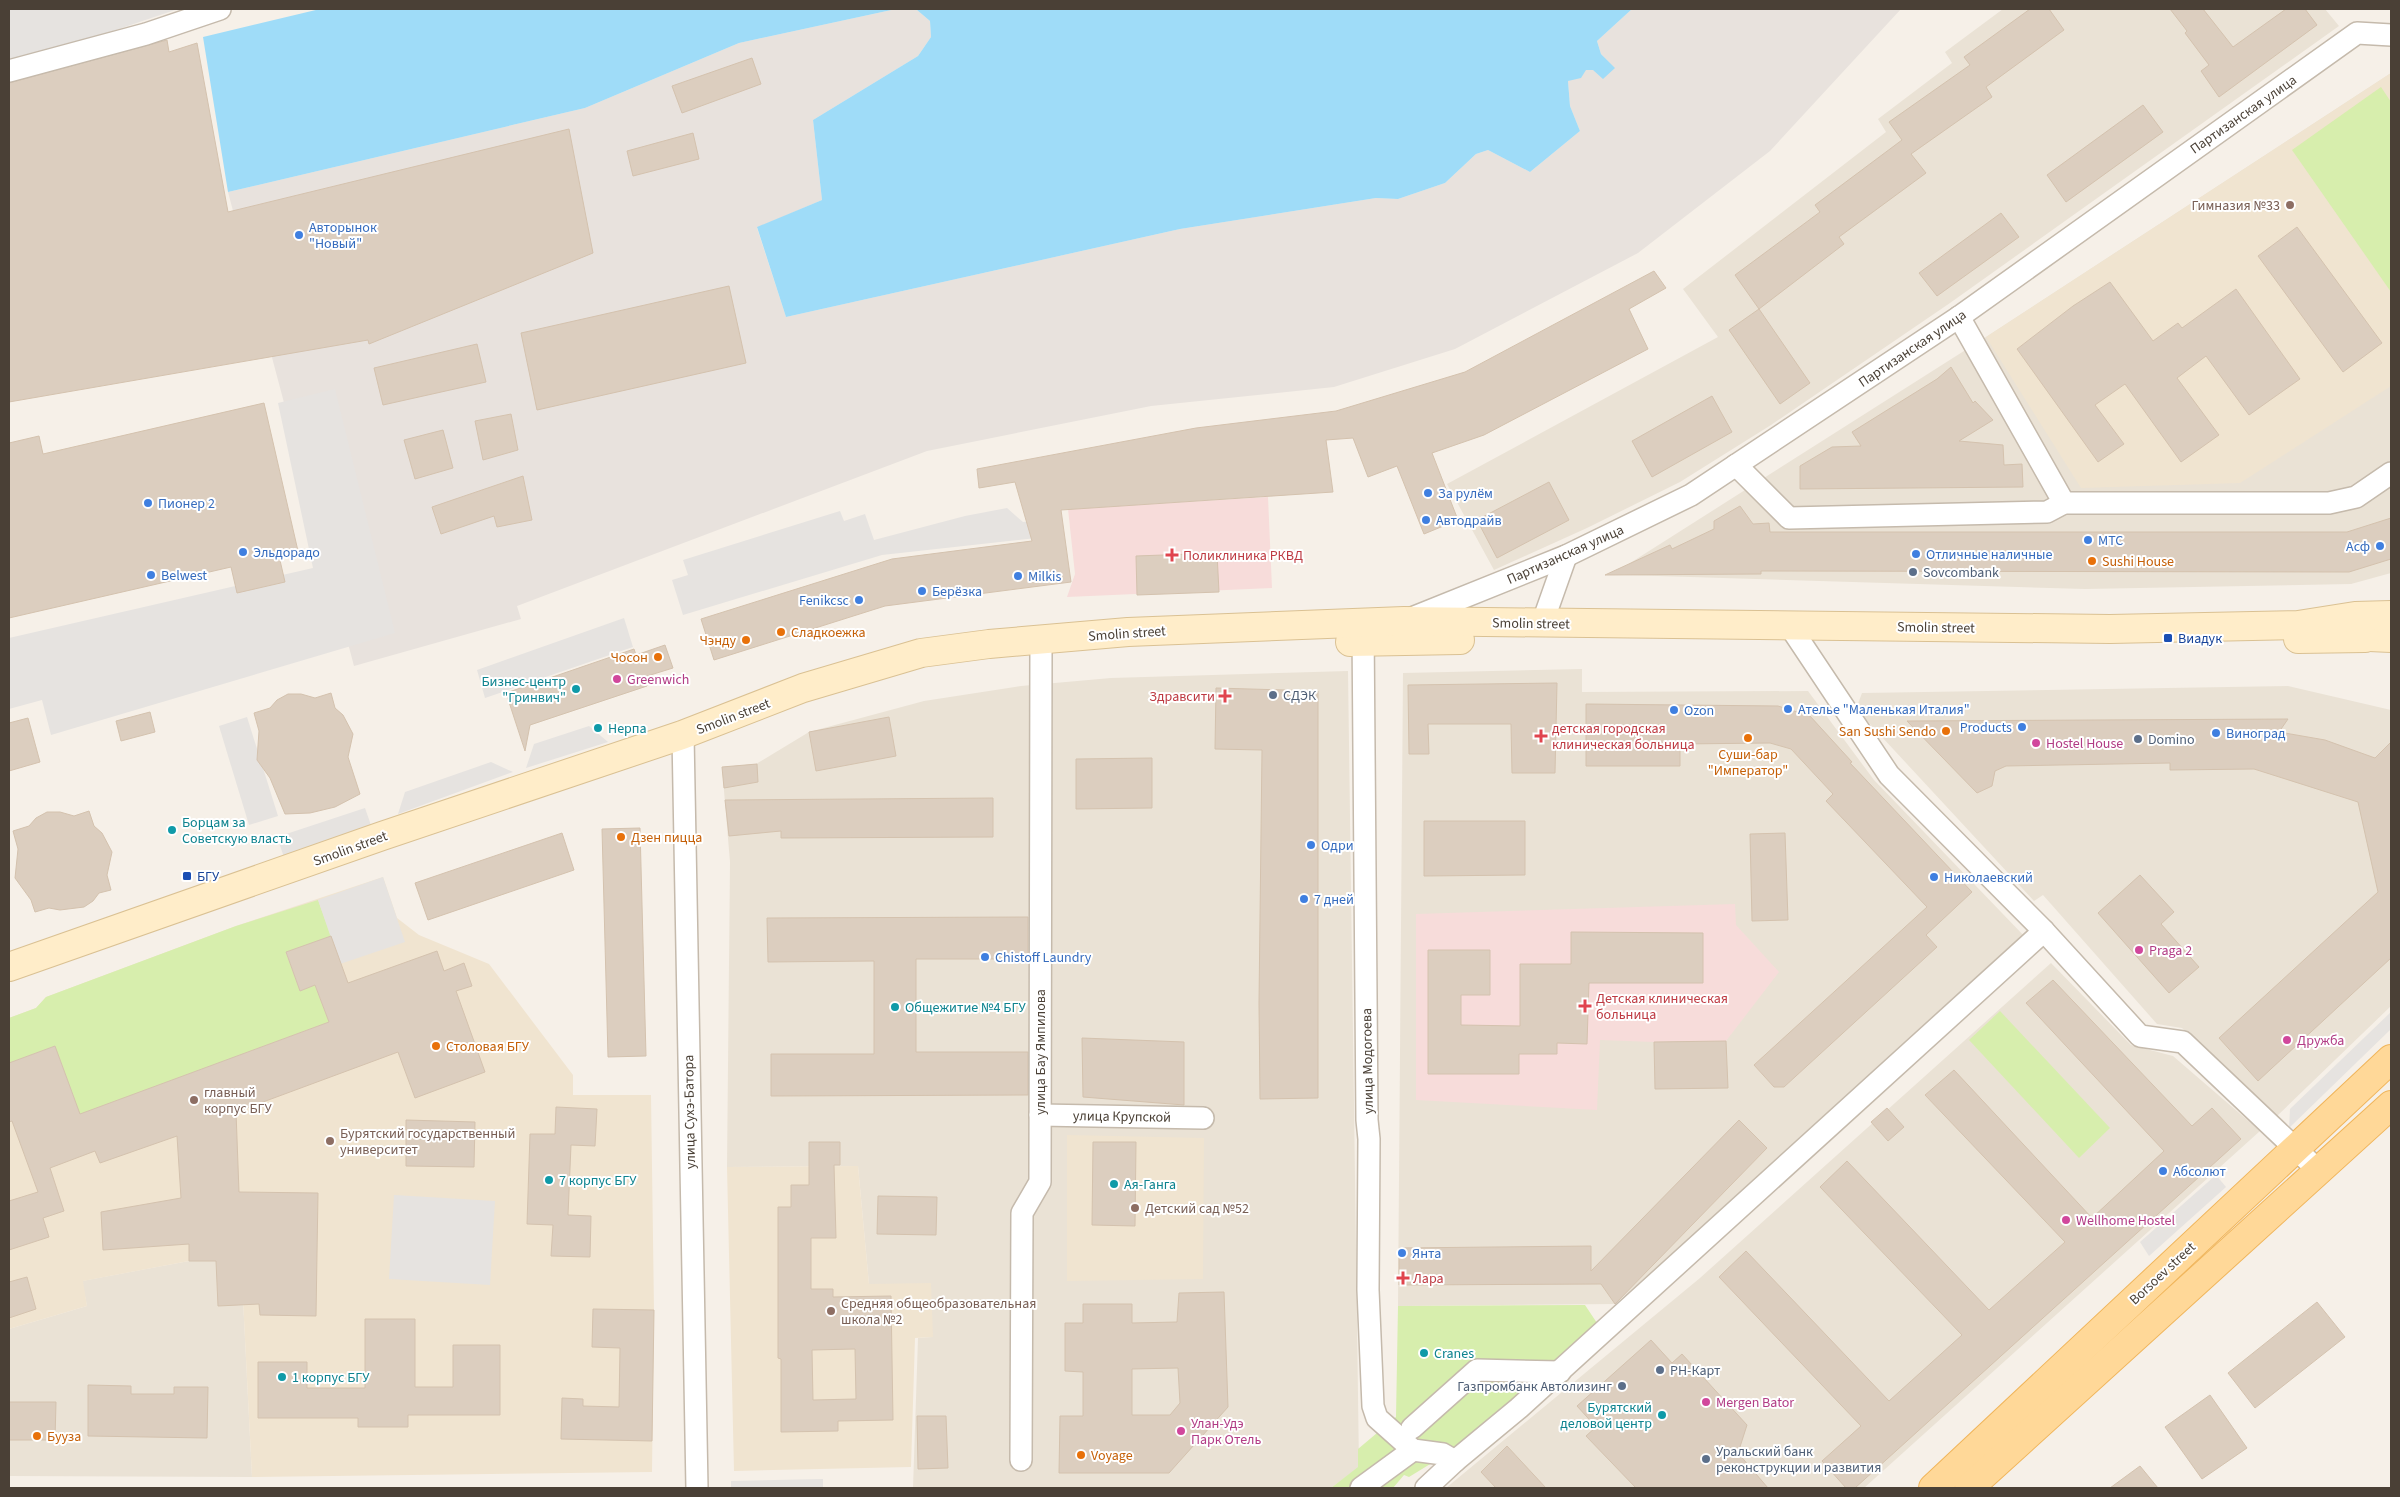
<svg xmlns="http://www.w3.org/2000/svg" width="2400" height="1497" font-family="'Source Sans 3',sans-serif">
<rect width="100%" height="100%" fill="#f6f0e8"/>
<g fill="#eae2d5">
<path d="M2003 9H2325L2339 26 1950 303 1771 425 1680 482 1587 528 1494 570 1447 484 1718 337 1683 289 1886 132 1878 119 1952 63 1945 52Z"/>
<path d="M2391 73V573L2351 584 2085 589 1625 575 1627 565 1986 337Z"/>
<path d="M1582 669V692L1808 691 1874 780 2027 939 1615 1304 1398 1306 1403 673Z"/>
<path d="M1348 671 1359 1467 1331 1488H913L918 1338 932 1337 869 1284 858 1166 727 1167 730 862 722 767 756 764 809 732 924 701 1021 686 1111 678Z"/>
<path d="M2288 686 2391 710V1006L2277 1116 2182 1028 2157 1024 2043 895 2034 901 1856 709 1862 693Z"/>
<path d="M2051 963 2131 1045 2173 1056 2260 1131 1864 1488H1446L1700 1278Z"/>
<path d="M241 1260 252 1477 9 1476V1329L87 1306 82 1281 189 1261Z"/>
</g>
<path fill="#e8e2dd" d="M896 9 917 10 930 21 931 37 918 56 813 120 822 200 757 228 786 317 1180 229 1376 198 1398 199 1445 183 1476 154 1488 150 1530 172 1580 131 1570 106 1568 81 1585 70 1614 68 1601 54 1597 41 1632 9H1901L1770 151 1638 253 1455 349 1334 387 1151 406 927 451 517 606 521 619 354 666 228 192 585 108 739 43Z"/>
<g fill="#f0e4d0">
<path d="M2391 73V386L2240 483 2081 488 1986 337Z"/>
<path d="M383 877 397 918 419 935 489 964 573 1075V1095H651L654 1310 652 1472 252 1477 241 1260 189 1261 83 1281 87 1306 9 1329V1018L36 1008 46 997 236 926Z"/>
<path d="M1067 1135 1204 1138 1203 1279 1067 1281Z"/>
<path d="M858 1166 869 1284 931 1283 933 1337 915 1338 911 1467 734 1471 727 1167Z"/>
</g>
<g fill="#f7dcda">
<path d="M1268 497 1272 588 1067 597 1075 574 1068 509Z"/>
<path d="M1735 904 1736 925 1779 972 1726 1041 1654 1042 1600 1040 1597 1110 1416 1100V914Z"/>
</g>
<g fill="#d7eead">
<path d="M2381 87 2391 102V292L2292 150Z"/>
<path d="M318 900 331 936 286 953 300 991 315 985 329 1022 68 1119 74 1098 55 1046 9 1063V1018L36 1008 46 997 236 926Z"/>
<path d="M2000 1011 2110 1128 2079 1158 1969 1040Z"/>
<path d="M1585 1305 1603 1332 1519 1408 1503 1406 1453 1450 1409 1477 1404 1475 1393 1488H1331L1358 1467V1449L1396 1417 1398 1306Z"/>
</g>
<g fill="#e6e3e0">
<path d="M9 9H178L9 66Z"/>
<path d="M335 389 395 633 51 735 42 700 9 709V638L313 568 278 403Z"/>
<path d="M1007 508 1023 522 1060 518 1064 535 882 555 683 615 672 580 688 575 683 560 840 511 844 521 865 514 874 540 965 516Z"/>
<path d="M624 618 633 647 485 698 477 670Z"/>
<path d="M247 717 278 816 249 825 219 726Z"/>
<path d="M589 726 608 742 526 768 534 744Z"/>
<path d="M491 762 513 772 398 814 405 792Z"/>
<path d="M365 808 373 831 286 863 277 837Z"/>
<path d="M383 877 405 942 340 964 318 900Z"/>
<path d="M2391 1012V1029L2289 1128 2290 1109Z"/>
<path d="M2216 1175 2226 1187 2149 1256 2140 1242Z"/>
<path d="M394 1195 495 1201 490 1285 389 1279Z"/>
<path d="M823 1479V1488H731V1481Z"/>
</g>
<path fill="#9fdcf8" d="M320 9H1632L1597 41 1601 54 1615 68 1603 79 1593 70H1586L1581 78 1568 81 1570 106 1580 131 1530 172 1488 150 1476 154 1445 183 1398 199 1376 198 1180 229 786 317 757 227 822 200 813 120 918 56 931 37 930 21 917 10 896 9 739 43 585 108 228 192 203 37Z"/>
<g fill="#dccebf" stroke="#d4c2ae" fill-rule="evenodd">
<path d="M2030 9H2049L2064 30 1986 87 1992 97 1911 154 1926 173 1839 237 1844 244 1759 309 1735 275 1820 212 1815 205 1902 140 1889 122 1970 65 1964 57Z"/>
<path d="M2170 9H2203L2233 47 2286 9H2305L2317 25 2219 97 2201 71 2209 65 2185 33 2187 31Z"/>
<path d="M167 40 169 52 197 43 228 212 569 129 593 253 369 344 368 340 9 402V83Z"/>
<path d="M752 58 761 84 682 113 672 86Z"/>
<path d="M2143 105 2163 132 2066 202 2047 175Z"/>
<path d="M693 133 699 159 633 176 627 151Z"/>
<path d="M2001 213 2019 237 1937 296 1919 273Z"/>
<path d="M2297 227 2382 343 2343 372 2258 256Z"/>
<path d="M1654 271 1666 288 1629 309 1648 349 1484 435 1432 453 1458 520 1424 534 1397 466 1368 477 1353 438 1326 440 1333 492 1061 510 1071 582 885 606 714 660 701 619 892 559 1032 541 1015 482 979 488 977 469 1196 428 1336 411 1465 372Z"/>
<path d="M2110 282 2153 341 2178 323 2182 328 2236 289 2300 379 2249 415 2206 356 2177 378 2219 435 2181 462 2125 384 2095 405 2124 444 2098 462 2017 349 2073 306Z"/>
<path d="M729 286 746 363 537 410 521 333Z"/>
<path d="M1759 309 1810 383 1780 404 1729 330Z"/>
<path d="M477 344 486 382 383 405 374 368Z"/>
<path d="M1951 367 1973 403 1975 401 1993 420 1959 441 2003 445 2004 465 2022 464 2023 487 1800 489V466L1832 447 1861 446 1852 432 1937 379Z"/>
<path d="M1712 396 1732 432 1652 477 1632 441Z"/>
<path d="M264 403 298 551 279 556 285 582 237 593 231 567 9 618V443L39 436 43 454Z"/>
<path d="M511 414 518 450 483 460 475 421Z"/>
<path d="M443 430 453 468 415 479 404 440Z"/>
<path d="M523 476 532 520 497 527 494 516 441 534 432 507Z"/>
<path d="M1549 482 1569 520 1497 558 1477 520Z"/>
<path d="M1740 506 1753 524 1769 523 1770 532H2347L2391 518V559L2349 572 1761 571V574L1605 575 1670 545 1672 549 1714 529V521Z"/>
<path d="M1217 553 1219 592 1137 595 1136 556Z"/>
<path d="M665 645 673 668 644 677 647 686 530 725 525 751 506 693 634 649 636 655Z"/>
<path d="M1557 683 1555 773H1512L1511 724H1428L1429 754H1409L1408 685Z"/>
<path d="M1216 688 1318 691V1098L1260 1099 1259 1003 1262 750 1215 749Z"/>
<path d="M331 693 335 708 343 715 353 734 348 757 360 794 335 807 310 813 285 814 270 778 257 760 259 731 254 713 270 708 277 700 288 694H301L315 698Z"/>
<path d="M1586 704 1778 706 1810 716 1852 762 1850 763 1972 892 1926 935 1937 947 1784 1087H1774L1754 1065 1927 907 1826 801 1833 794 1791 749 1770 743 1680 744V766H1586Z"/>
<path d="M150 712 155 732 121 741 116 721Z"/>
<path d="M889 717 896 756 816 771 809 732Z"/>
<path d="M28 718 40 762 9 771V723Z"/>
<path d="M2288 719 2279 732 2325 740 2375 758 2391 742V958L2258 1081 2219 1038 2378 892 2358 802 2254 769 2170 770V763L2006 766 1995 771 1992 786 1977 793 1907 721Z"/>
<path d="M1152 758V808L1076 809V759Z"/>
<path d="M757 764 758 782 724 788 722 767Z"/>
<path d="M993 798V837L781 838V831L729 836 725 800Z"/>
<path d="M89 811 94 826 102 833 112 852 107 875 111 890 99 893 93 901 84 907 60 910 49 908 35 912 31 900 15 878 18 849 13 831 29 826 36 818 47 812H60L74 816Z"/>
<path d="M1424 821H1525V875L1424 876Z"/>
<path d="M640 828 646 1056 608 1057 602 829Z"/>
<path d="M562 833 574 870 428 920 415 883Z"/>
<path d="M1785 833 1788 920 1752 921 1750 834Z"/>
<path d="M2140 875 2174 912 2161 924 2199 967 2169 993 2098 913Z"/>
<path d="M1028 917V959H916V1052H1028V1095L771 1096V1054H874V961L768 962 767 918Z"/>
<path d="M1571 932 1703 933V983H1589L1587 1044 1557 1043V1054H1519V1074H1428V950H1490V995H1461V1025L1520 1026V964H1571Z"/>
<path d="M331 936 348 983 437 951 444 971 464 963 472 986 456 991 485 1072 415 1098 398 1052 236 1112 239 1192 318 1193 316 1316 260 1315 259 1304 218 1306 216 1261H189V1244L103 1250 101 1212 181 1198 177 1136 100 1163 95 1151 50 1168 64 1211 43 1218 49 1237 9 1250V1201L38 1192 12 1121 9 1122V1063L55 1046 80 1114 329 1022 315 985 300 991 286 952Z"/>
<path d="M2053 980 2192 1126 2212 1108 2241 1139 1855 1488H1846L1822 1461 1861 1426 1719 1277 1746 1251 1889 1401 1962 1335 1820 1187 1847 1161 1989 1310 2065 1242 1925 1095 1954 1070 2092 1218 2164 1151 2026 1003Z"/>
<path d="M1082 1038 1184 1042V1105L1083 1097Z"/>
<path d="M1726 1041 1728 1088 1655 1089 1654 1042Z"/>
<path d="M556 1107 597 1109 595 1146 571 1145 568 1215 591 1216 590 1257 551 1256 553 1225 527 1224 530 1134H555Z"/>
<path d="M1887 1108 1904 1127 1888 1141 1871 1122Z"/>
<path d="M406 1120 475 1122 474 1167 406 1166Z"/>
<path d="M1739 1120 1767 1148 1615 1304 1601 1284 1399 1285V1248L1591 1246V1271Z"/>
<path d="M809 1142H840V1165H834L836 1238H811V1289H833V1297L891 1296 893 1420 838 1421V1431L781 1432V1359L778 1358V1207H791V1185H809ZM855 1349 856 1399 813 1400 812 1350Z"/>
<path d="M1093 1142H1136L1135 1226 1092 1225Z"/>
<path d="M878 1196 937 1197 936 1235 877 1234Z"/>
<path d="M27 1277 36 1309 9 1318V1282Z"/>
<path d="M1224 1292 1228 1407 1169 1473H1059L1060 1416H1083V1372L1065 1371V1323H1083V1304H1132V1323L1177 1322 1179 1293ZM1178 1368 1180 1403 1170 1415H1132V1369Z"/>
<path d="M2317 1302 2345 1337 2255 1408 2228 1373Z"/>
<path d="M593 1309 654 1310 652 1441 561 1439 562 1398 583 1399V1406L619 1407 620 1348 592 1347Z"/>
<path d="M365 1319H415V1387H453V1345H500V1415H408V1427H358V1418H258V1362H307V1388H365Z"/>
<path d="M1651 1340 1672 1363 1682 1354 1747 1425 1738 1453 1768 1488H1636L1586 1436 1596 1427 1577 1406Z"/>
<path d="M88 1385 131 1386V1394H174V1387H208L207 1438 88 1436Z"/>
<path d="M2210 1395 2247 1448 2202 1479 2165 1427Z"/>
<path d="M9 1402H56L55 1440H9Z"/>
<path d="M917 1416H946L948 1468 918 1469Z"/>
<path d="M1507 1446 1546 1488H1496L1481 1472Z"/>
<path d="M2140 1466 2158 1488H2110Z"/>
</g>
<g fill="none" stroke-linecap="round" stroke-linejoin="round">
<defs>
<g id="street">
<path d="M9 71 146 34 220 9"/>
<path d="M1959 317 2064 503"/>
<path d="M1736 465 1789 518 2047 512 2064 503H2329L2356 497 2391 473"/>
<path d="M1412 618 1566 556 1691 495 1959 317 2357 33 2391 35"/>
<path d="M1542 624 1566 556"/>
<path d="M1789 625 1889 775 2044 931 2140 1036 2183 1042 2320 1172"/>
<path d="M1363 627 1367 1120 1369 1139 1368 1290 1373 1406 1377 1418 1413 1450 1443 1454 1455 1461 1426 1488"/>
<path d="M683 735 697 1488"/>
<path d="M1040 1115 1203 1118"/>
<path d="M1412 1428 1477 1370 1560 1372"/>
<path d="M1021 1460 1022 1213 1040 1182 1041 639"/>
<path d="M1455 1461 1519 1408 2044 931"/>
<path d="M1361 1488 1413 1450"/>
</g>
<g id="secondary">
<path d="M2348 636 2391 638"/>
<path d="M2298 639 2365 638"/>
<path d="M1350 642 1460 640"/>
<path d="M9 967 382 836 682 735 803 688 921 653 989 644 1128 632 1404 621 2110 629 2298 625 2355 616 2391 615"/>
</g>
<g id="primary">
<path d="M1933 1488 2391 1059"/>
<path d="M1969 1488 2391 1105"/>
</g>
</defs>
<use href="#street" stroke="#c5baac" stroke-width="24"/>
<use href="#secondary" stroke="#dac193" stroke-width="30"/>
<use href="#primary" stroke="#f0b55b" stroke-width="30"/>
<use href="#street" stroke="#fff" stroke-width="21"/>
<use href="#secondary" stroke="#ffedc9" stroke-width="28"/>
<use href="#primary" stroke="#ffd898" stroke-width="28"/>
</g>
<g fill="#8d6e63" stroke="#fff" stroke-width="2">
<circle cx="2290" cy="205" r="5"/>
<circle cx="194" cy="1100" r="5"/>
<circle cx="330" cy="1141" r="5"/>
<circle cx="1135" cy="1208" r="5"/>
<circle cx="831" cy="1311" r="5"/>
</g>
<g fill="#3f7fe0" stroke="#fff" stroke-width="2">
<circle cx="299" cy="235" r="5"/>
<circle cx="1428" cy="493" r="5"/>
<circle cx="148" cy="503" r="5"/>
<circle cx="1426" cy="520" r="5"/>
<circle cx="2088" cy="540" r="5"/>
<circle cx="2380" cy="546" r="5"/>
<circle cx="243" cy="552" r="5"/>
<circle cx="1916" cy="554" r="5"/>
<circle cx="151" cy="575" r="5"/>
<circle cx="1018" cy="576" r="5"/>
<circle cx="922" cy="591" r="5"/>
<circle cx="859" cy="600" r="5"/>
<circle cx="1788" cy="709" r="5"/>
<circle cx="1674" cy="710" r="5"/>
<circle cx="2022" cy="727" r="5"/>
<circle cx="2216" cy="733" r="5"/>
<circle cx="1311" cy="845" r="5"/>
<circle cx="1934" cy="877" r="5"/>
<circle cx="1304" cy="899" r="5"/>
<circle cx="985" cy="957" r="5"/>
<circle cx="2163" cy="1171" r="5"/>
<circle cx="1402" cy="1253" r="5"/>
</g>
<g fill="#e0444e" stroke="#fff" stroke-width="2">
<path d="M1169.5 547.5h5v5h5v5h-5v5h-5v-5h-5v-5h5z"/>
<path d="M1222.5 688.5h5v5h5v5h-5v5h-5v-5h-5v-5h5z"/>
<path d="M1538.5 728.5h5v5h5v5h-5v5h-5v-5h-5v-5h5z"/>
<path d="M1582.5 998.5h5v5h5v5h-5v5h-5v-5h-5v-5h5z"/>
<path d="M1400.5 1270.5h5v5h5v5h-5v5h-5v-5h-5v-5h5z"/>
</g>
<g fill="#e8710a" stroke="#fff" stroke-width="2">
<circle cx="2092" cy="561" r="5"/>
<circle cx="781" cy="632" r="5"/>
<circle cx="746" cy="640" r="5"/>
<circle cx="658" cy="657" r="5"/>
<circle cx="1946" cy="731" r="5"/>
<circle cx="1748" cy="738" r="5"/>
<circle cx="621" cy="837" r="5"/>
<circle cx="436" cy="1046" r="5"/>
<circle cx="37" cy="1436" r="5"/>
<circle cx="1081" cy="1455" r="5"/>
</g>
<g fill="#5c6f8a" stroke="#fff" stroke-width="2">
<circle cx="1913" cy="572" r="5"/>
<circle cx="1273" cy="695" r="5"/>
<circle cx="2138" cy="739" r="5"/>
<circle cx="1660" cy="1370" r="5"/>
<circle cx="1622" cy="1386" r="5"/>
<circle cx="1706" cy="1459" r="5"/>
</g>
<g fill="#1a4fb4" stroke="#fff" stroke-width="2">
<rect x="2163" y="633" width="10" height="10" rx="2.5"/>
<rect x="182" y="871" width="10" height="10" rx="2.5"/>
</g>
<g fill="#d1479c" stroke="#fff" stroke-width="2">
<circle cx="617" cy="679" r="5"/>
<circle cx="2036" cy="743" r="5"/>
<circle cx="2139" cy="950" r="5"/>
<circle cx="2287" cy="1040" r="5"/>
<circle cx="2066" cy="1220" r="5"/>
<circle cx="1706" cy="1402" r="5"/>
<circle cx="1181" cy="1431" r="5"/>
</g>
<g fill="#0f9aa8" stroke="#fff" stroke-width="2">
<circle cx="576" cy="689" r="5"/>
<circle cx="598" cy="728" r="5"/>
<circle cx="172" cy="830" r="5"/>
<circle cx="895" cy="1007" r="5"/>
<circle cx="549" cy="1180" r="5"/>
<circle cx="1114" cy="1184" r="5"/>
<circle cx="1424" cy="1353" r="5"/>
<circle cx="282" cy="1377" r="5"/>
<circle cx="1662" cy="1415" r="5"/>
</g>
<g text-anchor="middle" stroke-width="4" stroke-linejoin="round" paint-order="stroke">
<g font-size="14" fill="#4a4036" stroke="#fff">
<text transform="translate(2243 114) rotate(-35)" y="5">Партизанская улица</text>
<text transform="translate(1912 348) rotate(-34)" y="5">Партизанская улица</text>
<text transform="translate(1565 554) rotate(-24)" y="5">Партизанская улица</text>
<text transform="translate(1531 623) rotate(1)" y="5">Smolin street</text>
<text transform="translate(1936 627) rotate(1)" y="5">Smolin street</text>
<text transform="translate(1127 633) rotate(-4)" y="5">Smolin street</text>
<text transform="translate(733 716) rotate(-21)" y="5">Smolin street</text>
<text transform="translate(350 848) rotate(-20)" y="5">Smolin street</text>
<text transform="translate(1040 1052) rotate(-90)" y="5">улица Бау Ямпилова</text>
<text transform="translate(1367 1061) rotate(-91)" y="5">улица Модогоева</text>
<text transform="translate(689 1112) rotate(-91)" y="5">улица Сухэ-Батора</text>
<text transform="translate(1122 1116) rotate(1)" y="5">улица Крупской</text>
<text transform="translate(2162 1273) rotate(-43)" y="5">Borsoev street</text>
</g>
<g font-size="14" fill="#785e54" stroke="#fff" text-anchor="start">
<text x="2280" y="210" text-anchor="end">Гимназия №33</text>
<text x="204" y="1097">главный<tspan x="204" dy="16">корпус БГУ</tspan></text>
<text x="340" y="1138">Бурятский государственный<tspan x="340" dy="16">университет</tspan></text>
<text x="1145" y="1213">Детский сад №52</text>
<text x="841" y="1308">Средняя общеобразовательная<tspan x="841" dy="16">школа №2</tspan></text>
</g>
<g font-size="14" fill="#366cbe" stroke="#fff" text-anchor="start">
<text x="309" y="232">Авторынок<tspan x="309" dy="16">"Новый"</tspan></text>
<text x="1438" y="498">За рулём</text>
<text x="158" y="508">Пионер 2</text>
<text x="1436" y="525">Автодрайв</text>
<text x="2098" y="545">МТС</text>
<text x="2370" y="551" text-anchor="end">Асф</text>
<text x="253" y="557">Эльдорадо</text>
<text x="1926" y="559">Отличные наличные</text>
<text x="161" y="580">Belwest</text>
<text x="1028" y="581">Milkis</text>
<text x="932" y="596">Берёзка</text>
<text x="849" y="605" text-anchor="end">Fenikcsc</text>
<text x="1798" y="714">Ателье "Маленькая Италия"</text>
<text x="1684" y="715">Ozon</text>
<text x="2012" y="732" text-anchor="end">Products</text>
<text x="2226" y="738">Виноград</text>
<text x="1321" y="850">Одри</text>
<text x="1944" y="882">Николаевский</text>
<text x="1314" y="904">7 дней</text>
<text x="995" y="962">Chistoff Laundry</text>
<text x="2173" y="1176">Абсолют</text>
<text x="1412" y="1258">Янта</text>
</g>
<g font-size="14" fill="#be3a42" stroke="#fff" text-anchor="start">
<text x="1183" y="560">Поликлиника РКВД</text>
<text x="1215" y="701" text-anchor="end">Здравсити</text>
<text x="1552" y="733">детская городская<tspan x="1552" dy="16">клиническая больница</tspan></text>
<text x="1596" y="1003">Детская клиническая<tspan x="1596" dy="16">больница</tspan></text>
<text x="1413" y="1283">Лара</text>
</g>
<g font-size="14" fill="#c56008" stroke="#fff" text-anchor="start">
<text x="2102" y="566">Sushi House</text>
<text x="791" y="637">Сладкоежка</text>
<text x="736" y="645" text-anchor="end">Чэнду</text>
<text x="648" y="662" text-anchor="end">Чосон</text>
<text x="1936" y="736" text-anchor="end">San Sushi Sendo</text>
<text x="1748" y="759" text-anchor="middle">Суши-бар<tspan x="1748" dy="16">"Император"</tspan></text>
<text x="631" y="842">Дзен пицца</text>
<text x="446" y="1051">Столовая БГУ</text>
<text x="47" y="1441">Бууза</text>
<text x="1091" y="1460">Voyage</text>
</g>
<g font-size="14" fill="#4e5e75" stroke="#fff" text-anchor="start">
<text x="1923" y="577">Sovcombank</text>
<text x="1283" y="700">СДЭК</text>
<text x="2148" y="744">Domino</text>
<text x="1670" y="1375">РН-Карт</text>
<text x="1612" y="1391" text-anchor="end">Газпромбанк Автолизинг</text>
<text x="1716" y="1456">Уральский банк<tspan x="1716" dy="16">реконструкции и развития</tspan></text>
</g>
<g font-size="14" fill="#164399" stroke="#fff" text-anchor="start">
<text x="2178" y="643">Виадук</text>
<text x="197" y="881">БГУ</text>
</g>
<g font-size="14" fill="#b23c85" stroke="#fff" text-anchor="start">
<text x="627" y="684">Greenwich</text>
<text x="2046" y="748">Hostel House</text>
<text x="2149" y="955">Praga 2</text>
<text x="2297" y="1045">Дружба</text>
<text x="2076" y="1225">Wellhome Hostel</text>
<text x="1716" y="1407">Mergen Bator</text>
<text x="1191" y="1428">Улан-Удэ<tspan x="1191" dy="16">Парк Отель</tspan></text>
</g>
<g font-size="14" fill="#0d838f" stroke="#fff" text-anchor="start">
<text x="566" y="686" text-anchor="end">Бизнес-центр<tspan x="566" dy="16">"Гринвич"</tspan></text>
<text x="608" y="733">Нерпа</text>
<text x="182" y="827">Борцам за<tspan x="182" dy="16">Советскую власть</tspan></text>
<text x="905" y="1012">Общежитие №4 БГУ</text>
<text x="559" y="1185">7 корпус БГУ</text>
<text x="1124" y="1189">Ая-Ганга</text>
<text x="1434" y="1358">Cranes</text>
<text x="292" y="1382">1 корпус БГУ</text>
<text x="1652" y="1412" text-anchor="end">Бурятский<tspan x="1652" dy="16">деловой центр</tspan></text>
</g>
</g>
<rect width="2400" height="1497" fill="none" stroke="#4a4036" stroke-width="20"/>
</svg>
